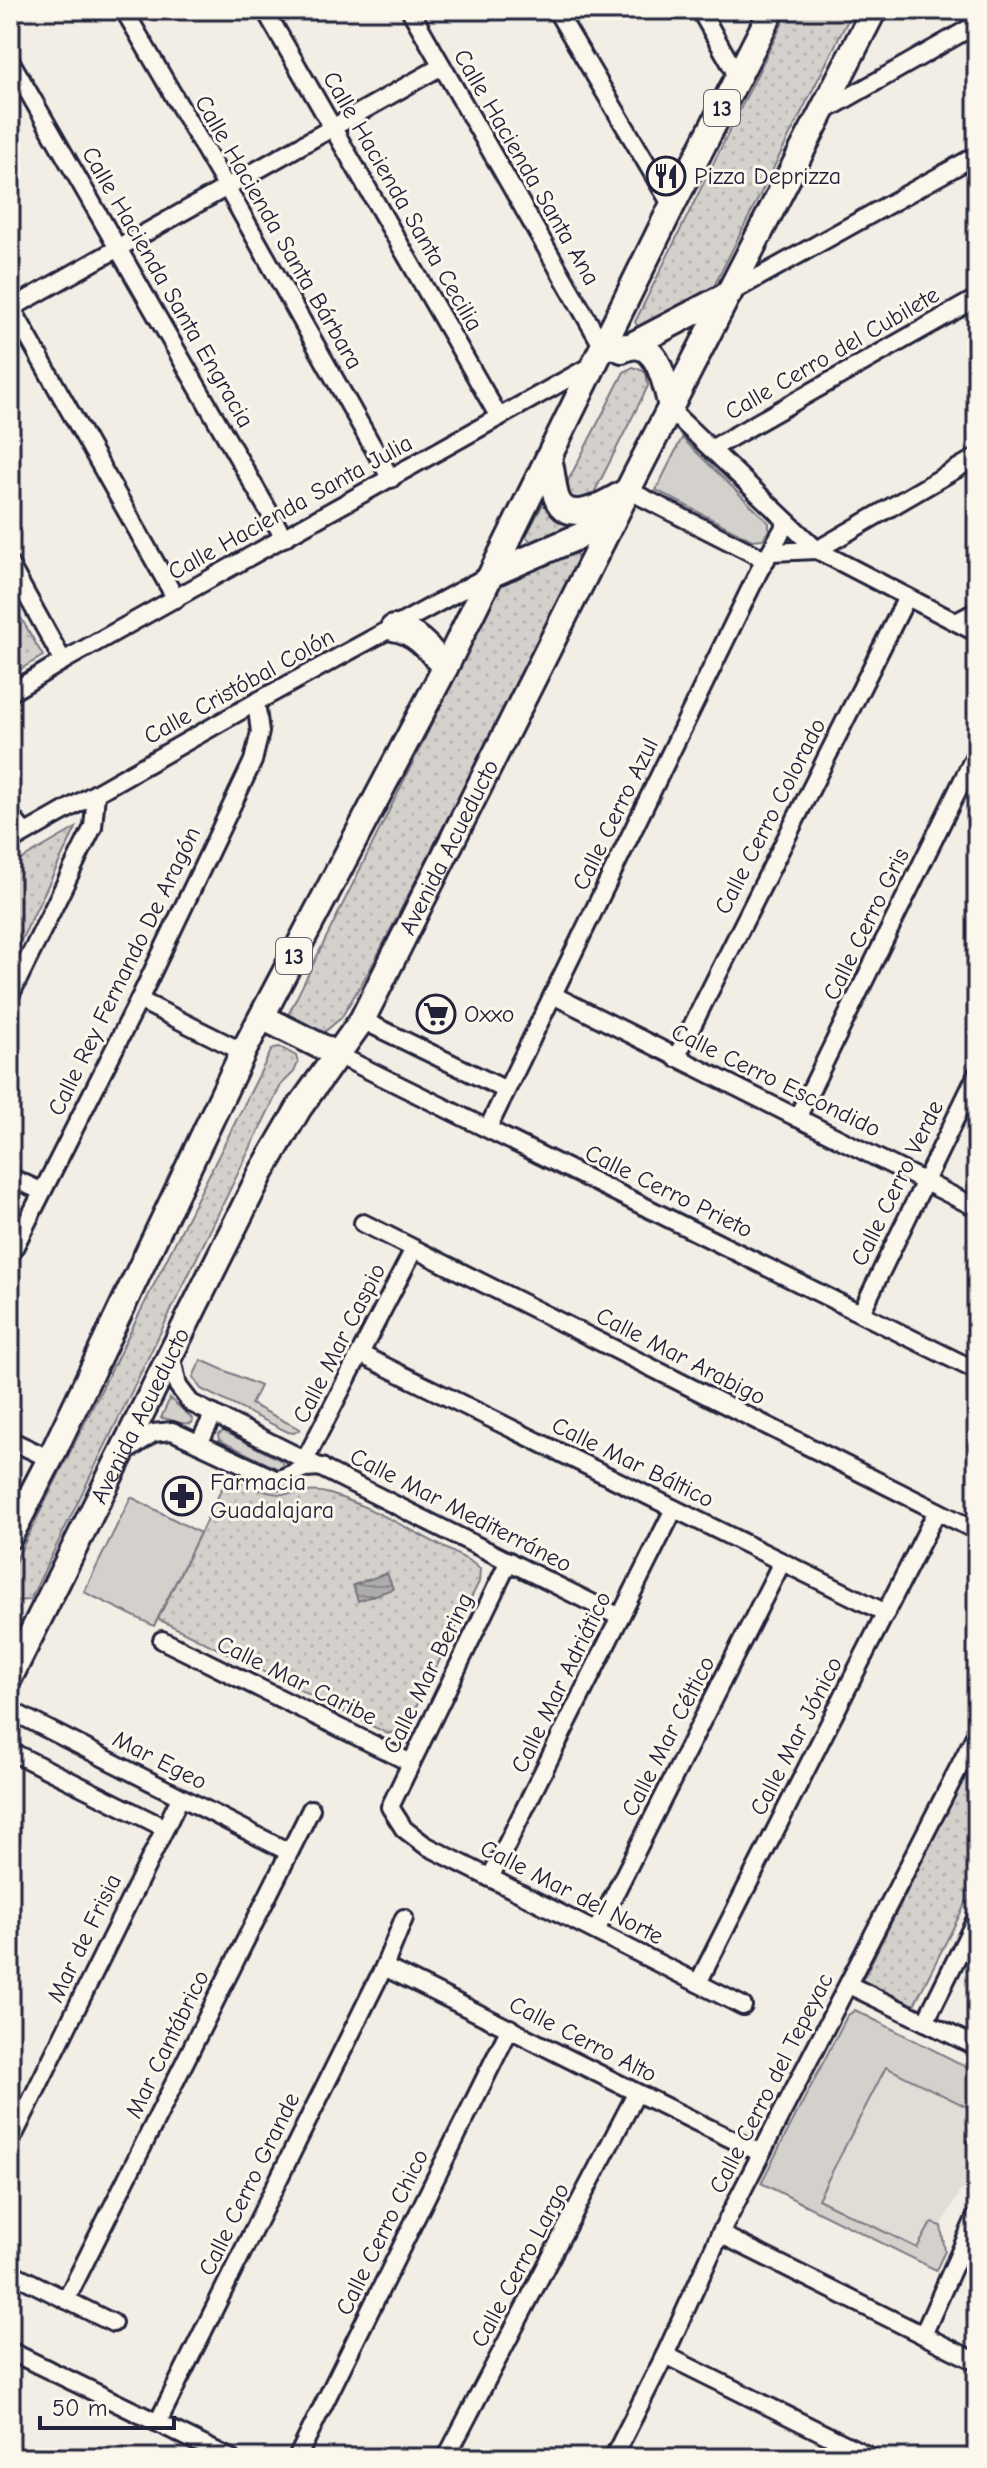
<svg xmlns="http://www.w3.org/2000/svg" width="987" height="2468" font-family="'Comic Neue',sans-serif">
<defs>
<pattern id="park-dots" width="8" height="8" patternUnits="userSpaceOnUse" patternTransform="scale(2)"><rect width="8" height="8" fill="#d4d1cc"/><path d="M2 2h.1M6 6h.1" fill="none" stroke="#b6b3b0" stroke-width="1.8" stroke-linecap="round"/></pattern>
<pattern id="water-rules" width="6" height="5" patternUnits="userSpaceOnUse" patternTransform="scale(2)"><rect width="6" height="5" fill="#aeabad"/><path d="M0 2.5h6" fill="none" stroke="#8d8b8e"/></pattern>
</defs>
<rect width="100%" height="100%" fill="#f2eee5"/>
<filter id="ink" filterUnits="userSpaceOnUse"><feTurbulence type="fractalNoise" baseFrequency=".0125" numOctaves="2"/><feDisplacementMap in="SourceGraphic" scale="16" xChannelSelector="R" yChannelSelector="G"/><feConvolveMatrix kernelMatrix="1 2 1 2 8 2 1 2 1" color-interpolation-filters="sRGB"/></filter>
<g filter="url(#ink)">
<path fill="#e0dcd6" d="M855 2010 977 2072V2184L960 2191 941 2226 945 2251 936 2270 761 2183 847 2016Z"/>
<g fill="#d4d1cc" stroke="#7b7a84" stroke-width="2">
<path d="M682 438 769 523V530L763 539 752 540 656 490Z"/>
<path d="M201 1360 260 1386 251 1404 300 1429 294 1433 288 1432 201 1389 193 1377Z"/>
<path d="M170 1398C177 1407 188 1412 193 1420L192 1423C183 1426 171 1418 161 1418Z"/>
<path d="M224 1431 282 1461 284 1466 278 1469 219 1440 218 1434Z"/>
<path d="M131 1497 200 1533 154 1626 84 1592Z"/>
<path d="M855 2010 977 2072V2112L886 2067 818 2199 917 2248 930 2225 933 2223 941 2226 945 2251 936 2270 761 2183 847 2016Z"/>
</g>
<g fill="url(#park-dots)" stroke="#7b7a84" stroke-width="2">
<path d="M789 10H853L711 292 642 328 638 327 635 322Z"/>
<path d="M633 367 646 372 648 386 592 497 588 500H575L568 494V481L624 372Z"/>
<path d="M548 494 589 524 530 541 526 536Z"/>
<path d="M570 551 577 555 578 563 372 966 341 1018 322 1034 288 1015 505 576Z"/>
<path d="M10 599 43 656 10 675Z"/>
<path d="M76 828 10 963V866Z"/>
<path d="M280 1047 296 1056 298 1063 294 1072 281 1085 30 1600 10 1601V1572L271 1051 274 1048Z"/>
<path d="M228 1476C245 1483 263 1493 281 1494 298 1495 312 1488 330 1494 378 1509 424 1538 470 1561L480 1569 479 1582 406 1727 388 1734 158 1619Z"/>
<path d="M977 1752V1881L913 2007 862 1981Z"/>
</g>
<path fill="url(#water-rules)" stroke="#76747f" stroke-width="2" d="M387 1573 393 1589 358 1601 353 1585Z"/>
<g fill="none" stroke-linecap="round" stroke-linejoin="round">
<defs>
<g id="minor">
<path d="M124 10 226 186 391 479"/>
<path d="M265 10 499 417"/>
<path d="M410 10 603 347"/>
<path d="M556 10 672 206"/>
<path d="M700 10 738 77"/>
<path d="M10 60 284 538"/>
<path d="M823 112 977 24"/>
<path d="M730 293 977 155"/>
<path d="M10 305 176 599"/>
<path d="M10 309 442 66"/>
<path d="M669 409 817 550 977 633"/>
<path d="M711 449 977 298"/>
<path d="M628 490 766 560"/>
<path d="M771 552 817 550 977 457"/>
<path d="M10 565 63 661"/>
<path d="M956 622 977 611"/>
<path d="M10 693 63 661 594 364"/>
<path d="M10 815 25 833"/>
<path d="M10 842 256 702 491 574"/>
<path d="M553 995 977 1208"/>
<path d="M10 996 93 827 96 794"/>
<path d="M139 1000 243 1052"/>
<path d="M362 1020 506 1090"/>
<path d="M338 1055 977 1371"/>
<path d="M676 1058 907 597"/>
<path d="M797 1118 977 751"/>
<path d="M488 1128 759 571 787 522"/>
<path d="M10 1177 41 1191"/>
<path d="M363 1223 977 1531"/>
<path d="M10 1256 139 1000 253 761 260 732 256 702"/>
<path d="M861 1313 977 1074"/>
<path d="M171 1354 178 1386 191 1403 620 1617"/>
<path d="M360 1354 886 1613"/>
<path d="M10 1440 50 1459"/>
<path d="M199 1443 214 1414"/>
<path d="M125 1453 153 1433 172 1431 277 1480 305 1468 322 1467"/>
<path d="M306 1458 414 1249"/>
<path d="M509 1561 390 1807 404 1829 425 1845 743 2006"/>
<path d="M162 1640 411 1763"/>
<path d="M10 1710 289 1852"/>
<path d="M10 1751 165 1828"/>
<path d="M490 1878 674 1509"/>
<path d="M596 1931 782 1562"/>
<path d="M384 1967C510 2028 634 2093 761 2153"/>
<path d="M698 1983 937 1511"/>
<path d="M849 1985 977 2047"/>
<path d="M925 2022 977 1917"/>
<path d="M10 2143 180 1798"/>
<path d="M720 2234 977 2362"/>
<path d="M10 2272 113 2323"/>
<path d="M66 2300 311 1809"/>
<path d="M923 2335 977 2214"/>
<path d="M10 2351 230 2458"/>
<path d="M665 2355 873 2458"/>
<path d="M158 2422 384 1967 404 1918"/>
<path d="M297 2458 510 2028"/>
<path d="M446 2458 636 2094"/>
<path d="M613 2458 665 2355 720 2234 977 1732"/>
</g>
<g id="primary">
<path d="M603 347 630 346 729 294"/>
<path d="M622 350C657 333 665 383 671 407"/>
<path d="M549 458C552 470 553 484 556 496 567 530 609 501 627 491"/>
<path d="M492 574 612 522"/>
<path d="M393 628C417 631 431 651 445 668"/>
<path d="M262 1017 338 1055"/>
<path d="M10 1536 50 1459 243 1052 445 668 672 206 772 10"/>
<path id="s1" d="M10 1677 261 1173 299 1108 362 1020 628 490 874 10"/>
</g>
</defs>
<use href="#minor" stroke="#22223b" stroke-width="22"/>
<use href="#primary" stroke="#22223b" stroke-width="30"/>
<use href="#minor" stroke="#fbf7ec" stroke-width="16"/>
<use href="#primary" stroke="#fbf7ec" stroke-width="24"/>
</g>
</g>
<defs>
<symbol id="restaurant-ring" viewBox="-11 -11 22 22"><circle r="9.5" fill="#fbf7ec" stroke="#22223b" stroke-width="1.5"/><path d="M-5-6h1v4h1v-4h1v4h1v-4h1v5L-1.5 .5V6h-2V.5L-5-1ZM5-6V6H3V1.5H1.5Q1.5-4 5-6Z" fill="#22223b"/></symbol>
<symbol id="supermarket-ring" viewBox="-11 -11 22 22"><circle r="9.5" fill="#fbf7ec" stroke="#22223b" stroke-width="1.5"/><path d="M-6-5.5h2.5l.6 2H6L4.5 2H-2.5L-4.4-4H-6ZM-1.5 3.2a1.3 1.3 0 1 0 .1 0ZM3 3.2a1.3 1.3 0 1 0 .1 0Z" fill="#22223b"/></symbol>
<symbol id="pharmacy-ring" viewBox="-11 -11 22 22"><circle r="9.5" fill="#fbf7ec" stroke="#22223b" stroke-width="1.5"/><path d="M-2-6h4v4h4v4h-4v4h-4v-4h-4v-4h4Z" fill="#22223b"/></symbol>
</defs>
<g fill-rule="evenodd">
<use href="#restaurant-ring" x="644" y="154" width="44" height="44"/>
<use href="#supermarket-ring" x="414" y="992" width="44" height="44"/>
<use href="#pharmacy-ring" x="160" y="1474" width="44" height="44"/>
</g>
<g text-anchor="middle" stroke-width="6" stroke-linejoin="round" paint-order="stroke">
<g fill="#fbf7ec" stroke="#636270" stroke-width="2">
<rect x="704" y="90" width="36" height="36" rx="6"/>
<rect x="276" y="938" width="36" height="36" rx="6"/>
</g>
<g font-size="22" font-weight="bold" fill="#22223b">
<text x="722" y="116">13</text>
<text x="294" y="964">13</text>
</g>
<g font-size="24" fill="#22223b" stroke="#fbf7ec">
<text transform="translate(527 167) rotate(60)" y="8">Calle Hacienda Santa Ana</text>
<text transform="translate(403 201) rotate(60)" y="8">Calle Hacienda Santa Cecilia</text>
<text transform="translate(279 232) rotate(60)" y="8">Calle Hacienda Santa Bárbara</text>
<text transform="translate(168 287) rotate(60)" y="8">Calle Hacienda Santa Engracia</text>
<text transform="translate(832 353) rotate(-30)" y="8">Calle Cerro del Cubilete</text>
<text transform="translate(290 507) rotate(-29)" y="8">Calle Hacienda Santa Julia</text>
<text transform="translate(239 686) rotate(-29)" y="8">Calle Cristóbal Colón</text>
<text transform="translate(615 814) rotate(-64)" y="8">Calle Cerro Azul</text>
<text transform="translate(770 816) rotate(-63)" y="8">Calle Cerro Colorado</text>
<text dy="8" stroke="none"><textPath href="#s1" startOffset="940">Avenida Acueducto</textPath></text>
<text transform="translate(866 924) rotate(-64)" y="8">Calle Cerro Gris</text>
<text transform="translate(124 971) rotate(-64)" y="8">Calle Rey Fernando De Aragón</text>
<text transform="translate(776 1080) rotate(26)" y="8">Calle Cerro Escondido</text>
<text transform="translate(897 1183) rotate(-64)" y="8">Calle Cerro Verde</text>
<text transform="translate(669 1191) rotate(26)" y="8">Calle Cerro Prieto</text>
<text transform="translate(339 1343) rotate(-63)" y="8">Calle Mar Caspio</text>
<text transform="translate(681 1356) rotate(27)" y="8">Calle Mar Arabigo</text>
<text dy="8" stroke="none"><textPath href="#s1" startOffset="292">Avenida Acueducto</textPath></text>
<text transform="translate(633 1462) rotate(26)" y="8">Calle Mar Báltico</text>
<text transform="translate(461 1510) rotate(27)" y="8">Calle Mar Mediterráneo</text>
<text transform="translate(428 1673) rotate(-64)" y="8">Calle Mar Bering</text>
<text transform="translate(297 1680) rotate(26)" y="8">Calle Mar Caribe</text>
<text transform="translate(561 1682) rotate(-64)" y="8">Calle Mar Adriático</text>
<text transform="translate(668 1736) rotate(-63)" y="8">Calle Mar Céltico</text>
<text transform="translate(796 1736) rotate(-63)" y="8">Calle Mar Jónico</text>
<text transform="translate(160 1760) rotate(27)" y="8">Mar Egeo</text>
<text transform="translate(572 1892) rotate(27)" y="8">Calle Mar del Norte</text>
<text transform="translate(84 1938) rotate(-64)" y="8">Mar de Frisia</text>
<text transform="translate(583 2039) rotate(27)" y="8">Calle Cerro Alto</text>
<text transform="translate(167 2044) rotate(-64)" y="8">Mar Cantábrico</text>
<text transform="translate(771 2083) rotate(-63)" y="8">Calle Cerro del Tepeyac</text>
<text transform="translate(249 2184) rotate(-64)" y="8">Calle Cerro Grande</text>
<text transform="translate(382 2232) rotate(-64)" y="8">Calle Cerro Chico</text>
<text transform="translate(520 2265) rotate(-62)" y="8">Calle Cerro Largo</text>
</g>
<g font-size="24" fill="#22223b" stroke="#fbf7ec" text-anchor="start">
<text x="694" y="184">Pizza Deprizza</text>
<text x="464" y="1022">Oxxo</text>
<text x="210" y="1490">Farmacia<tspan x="210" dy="28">Guadalajara</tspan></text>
</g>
</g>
<rect width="987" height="2468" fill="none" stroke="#fbf7ec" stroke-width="40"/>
<rect x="20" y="20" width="947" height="2428" fill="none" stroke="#22223b" stroke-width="3" filter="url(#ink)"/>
<path d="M40 2416v12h134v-12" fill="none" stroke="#22223b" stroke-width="4"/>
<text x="52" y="2416" font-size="24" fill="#22223b" stroke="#fbf7ec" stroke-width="6" paint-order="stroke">50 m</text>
</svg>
